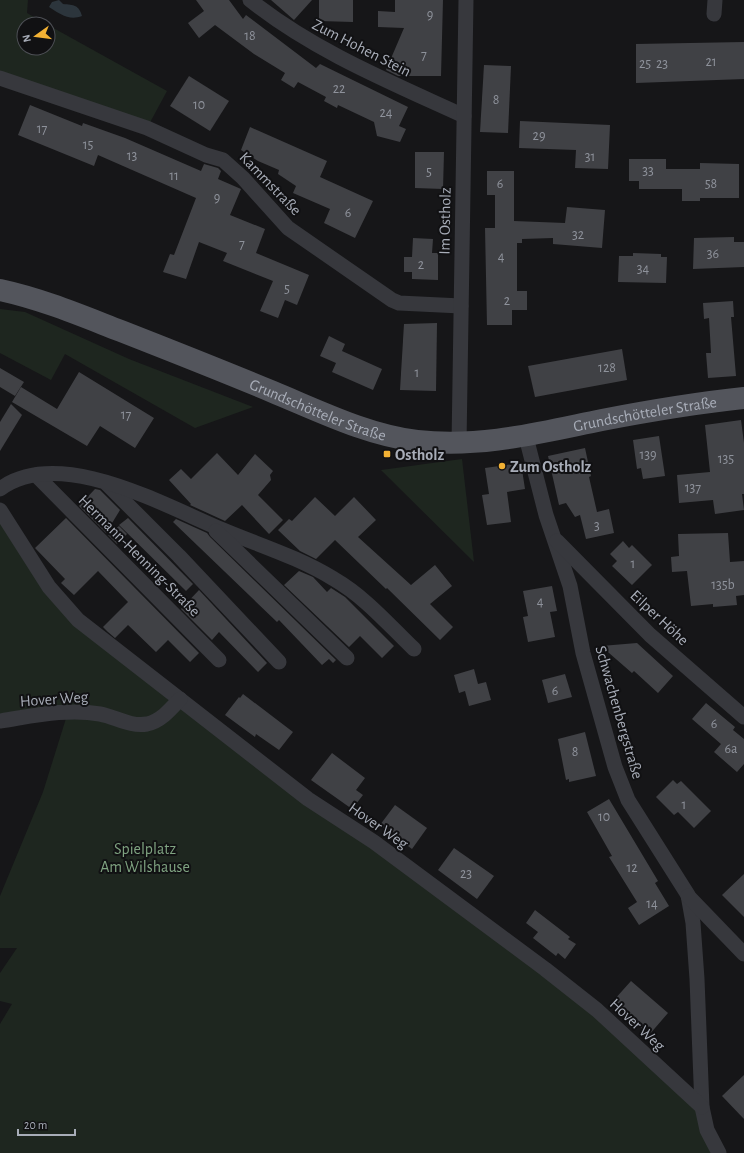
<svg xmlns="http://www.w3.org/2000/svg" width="744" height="1153" font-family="'Alegreya Sans',sans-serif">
<rect width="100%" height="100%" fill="#161618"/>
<g fill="#1e261f">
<path d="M0 0H28L27 13 46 24H24V48H48V25L167 91 147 128 0 78Z"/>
<path d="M0 309 25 312 129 359 253 407 195 428 65 354 51 380 0 353Z"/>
<path d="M462 459 474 562 381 470Z"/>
<path d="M0 510 78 620 545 969 702 1107 719 1153H0V1024L12 1004 0 1001V973L17 948H0V896L43 792 68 712 0 721Z"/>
</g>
<path fill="#2c353c" d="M59 0 63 4C74 5 79 5 82 16 69 21 60 14 49 7L52 2Z"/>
<g fill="#404145">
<path d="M196 0H229L243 19 246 15 316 68 320 64 408 107 399 126 406 129 400 142 377 136 374 122 338 105 337 108 324 101 326 97 298 82 294 88 281 80 285 73 254 54 215 25 199 38 188 23 204 11Z"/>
<path d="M271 0H312L294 20Z"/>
<path d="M319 0H353V22L319 21Z"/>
<path d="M395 0H443L441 76H398L386 70 404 28 378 27V11L395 12Z"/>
<path d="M744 42V79L636 83V44Z"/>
<path d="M484 65 511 66 508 133 480 132Z"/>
<path d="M189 76 229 101 210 131 170 106Z"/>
<path d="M30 105 82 126 83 123 125 138 201 171 204 164 218 168 221 171 218 179 241 189 230 215 265 229 256 253 309 275 297 305 285 300 278 318 260 311 273 281 223 261 227 253 199 242 186 279 163 272 170 254 174 255 196 198 98 155 94 166 18 135Z"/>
<path d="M520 121 610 125 608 169 575 168 576 150 519 148Z"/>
<path d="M250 127 327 161 320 177 373 201 355 238 324 223 330 209 293 193 296 186 278 174 279 170 258 161 241 150Z"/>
<path d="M415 152H444L443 189 415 188Z"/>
<path d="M629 159H666V169H700V163L739 164V198H700V201H682V189H639V181H629Z"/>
<path d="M487 171H514V221L565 223 567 207 605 210 602 248 553 244V238L522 239V243H517V291H527V310H512V325H487L485 228H495V195H487Z"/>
<path d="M734 237V242H744V267L693 269 694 238Z"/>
<path d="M413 238 433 239 432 253H438V280L412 279V272H404V257H412Z"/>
<path d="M633 253 661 254V257H667L666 283 618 282 619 256H633Z"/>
<path d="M733 301 734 317H731L736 376 708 378 706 353H711L709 318 704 319 703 303Z"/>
<path d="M437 323 436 391 400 390 404 324Z"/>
<path d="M329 336 345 344 342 351 382 369 373 390 332 372 336 363 320 356Z"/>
<path d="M622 349 627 380 535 397 528 366Z"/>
<path d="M0 368 24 382 15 396 0 387Z"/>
<path d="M79 372 154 418 135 448 100 426 87 446 12 402 21 387 57 409Z"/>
<path d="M11 404 22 415 0 451V422Z"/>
<path d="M741 420 744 443V494H742L744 510 715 514 713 500 679 503 677 475 710 472 705 425Z"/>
<path d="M659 436 665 476 643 479 641 468 637 469 633 440Z"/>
<path d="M585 448 591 476 589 477 597 512 609 509 614 533 586 539 580 515 575 517 566 503 559 505 548 456Z"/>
<path d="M217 453 238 475 255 454 273 471 270 475 271 480 258 495 283 520 269 534 242 505 225 521 190 505 191 504 169 480 181 469 191 479Z"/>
<path d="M521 463 525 489 507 492 511 522 487 525 482 495 489 494 485 468Z"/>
<path d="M95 489 100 490 120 510 106 533 79 506Z"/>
<path d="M315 497 335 516 354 497 376 520 358 537 411 585 435 565 452 586 430 604 453 627 440 640 387 588 386 589 335 540 316 559 300 551 278 530 289 519 292 521Z"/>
<path d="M66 518 199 653 190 662 168 640 156 652 128 625 115 638 108 632 103 627 128 602 98 571 74 595 61 583 65 579 35 548Z"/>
<path d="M128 518 193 584 186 591 119 525Z"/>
<path d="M176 519 207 533 210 537 336 660 333 663 329 659 322 665 279 620 277 622 173 522Z"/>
<path d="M119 526 127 534 117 544 108 535Z"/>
<path d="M728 533 730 562 744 561V595L736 596 737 605 713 607V604L691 606 687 571 672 572 671 557 679 556 678 534Z"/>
<path d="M623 541 629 548 632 545 652 565 632 585 612 566 617 561 610 554Z"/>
<path d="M299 571 313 577 327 592 331 588 345 597 394 646 382 658 360 636 349 647 284 585Z"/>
<path d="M552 586 557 611 550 612 555 637 528 642 523 617 528 616 523 591Z"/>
<path d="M199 590 267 663 258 672 219 632 212 640 181 609Z"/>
<path d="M637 643 673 676 658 693 634 671 632 673 601 646Z"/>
<path d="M474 669 478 684 486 682 491 700 469 706 465 691 459 693 454 675Z"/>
<path d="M565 674 572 697 548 703 542 680Z"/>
<path d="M243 694 293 732 279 750 256 734 255 737 225 715 239 697 240 698Z"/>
<path d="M706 703 735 727 733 730 744 739V764L737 772 714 752 721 744 692 719Z"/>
<path d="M585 732 596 776 569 782V779L566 780 558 739Z"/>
<path d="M332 753 365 778 356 790 363 795 352 809 311 780Z"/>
<path d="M673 780 677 784 681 781 711 811 694 828 678 812 674 815 656 797Z"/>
<path d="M609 799 658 881 655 883 669 906 639 925 628 908 637 902 609 857 612 856 587 812Z"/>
<path d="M395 805 427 828 412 849 380 825Z"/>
<path d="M454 848 494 876 477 899 438 870Z"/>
<path d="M744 874V917L722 895Z"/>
<path d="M535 910 570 937 568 939 576 944 565 959 558 953 556 956 533 938 538 932 526 923Z"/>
<path d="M631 981 668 1013 649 1035 627 1016 630 1014 614 1000Z"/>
<path d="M744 1075V1119L722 1096Z"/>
</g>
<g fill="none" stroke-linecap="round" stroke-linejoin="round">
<g stroke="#37383d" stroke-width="15">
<path d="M250 0C314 51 390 82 464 116"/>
<path d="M714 14 715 0"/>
<path d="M0 78 147 128 206 155 223 160 243 178 288 228 392 300 399 303 461 306"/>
<path d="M526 437 546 515 570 586 583 653 615 767 628 800 688 895 693 923 697 979 702 1107 707 1130 719 1153"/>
<path d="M459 444 466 0"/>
<path d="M36 475 219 660"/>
<path d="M107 484 179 556 279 662"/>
<path d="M0 489C59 445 165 506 223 530 261 546 298 557 334 579 365 597 388 624 414 649"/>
<path d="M0 510 49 587 78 620 308 799 374 842 545 969 597 1010 702 1107"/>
<path d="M216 531 347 658"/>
<path d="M557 541 650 635 744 717"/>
<path d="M0 721C33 716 67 708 100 714 116 717 130 727 147 724 161 721 171 709 180 699"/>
<path d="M688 896 744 954"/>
</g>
<path stroke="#53555c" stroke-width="22" id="s1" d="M0 290C42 299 82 316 121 331 172 351 223 371 273 392 319 411 367 435 417 441 482 448 538 433 602 420 649 411 696 403 744 398"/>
</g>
<g fill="#f2b134" stroke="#111113" stroke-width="1.5">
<rect x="383" y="450" width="8" height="8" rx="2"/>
<circle cx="502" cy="466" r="4"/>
</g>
<g text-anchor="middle" stroke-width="4" stroke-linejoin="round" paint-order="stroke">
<g font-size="14" fill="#8e929b">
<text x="430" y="19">9</text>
<text x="250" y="40">18</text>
<text x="424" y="59">7</text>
<text x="711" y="66">21</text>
<text x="645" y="68">25</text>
<text x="662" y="68">23</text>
<text x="339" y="93">22</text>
<text x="496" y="104">8</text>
<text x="199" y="109">10</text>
<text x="386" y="117">24</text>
<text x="42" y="133">17</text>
<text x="539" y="140">29</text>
<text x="88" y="149">15</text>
<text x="132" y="160">13</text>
<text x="590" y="161">31</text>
<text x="648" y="175">33</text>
<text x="429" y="176">5</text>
<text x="174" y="180">11</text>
<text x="500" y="188">6</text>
<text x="711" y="188">58</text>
<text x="217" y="202">9</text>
<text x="348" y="217">6</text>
<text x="578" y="239">32</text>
<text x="242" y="248">7</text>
<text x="713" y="258">36</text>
<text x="501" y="261">4</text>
<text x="421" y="269">2</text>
<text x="643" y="273">34</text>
<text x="287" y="293">5</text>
<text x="507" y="305">2</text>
<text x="607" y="372">128</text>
<text x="417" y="377">1</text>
<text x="126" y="419">17</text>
<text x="648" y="459">139</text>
<text x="726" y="463">135</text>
<text x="693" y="492">137</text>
<text x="597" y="530">3</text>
<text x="633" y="568">1</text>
<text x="723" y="589">135b</text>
<text x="540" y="606">4</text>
<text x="555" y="695">6</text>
<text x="714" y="728">6</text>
<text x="731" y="753">6a</text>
<text x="575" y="756">8</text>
<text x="684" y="809">1</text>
<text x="604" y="821">10</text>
<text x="632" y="872">12</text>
<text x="466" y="878">23</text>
<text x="652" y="908">14</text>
</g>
<g font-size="16" fill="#a8adb8" stroke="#111113">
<text transform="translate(362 47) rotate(27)" y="6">Zum Hohen Stein</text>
<text transform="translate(271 183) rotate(46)" y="6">Kammstraße</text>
<text transform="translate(444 221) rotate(-89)" y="6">Im Ostholz</text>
<text dy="6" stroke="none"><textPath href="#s1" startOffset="340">Grundschötteler Straße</textPath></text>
<text dy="6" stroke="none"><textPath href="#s1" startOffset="675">Grundschötteler Straße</textPath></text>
<text transform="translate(140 555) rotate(45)" y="6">Hermann-Henning-Straße</text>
<text transform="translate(660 617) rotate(43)" y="6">Eilper Höhe</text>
<text transform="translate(54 698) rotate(-4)" y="6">Hover Weg</text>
<text transform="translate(620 712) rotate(74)" y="6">Schwachenbergstraße</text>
<text transform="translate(379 825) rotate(35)" y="6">Hover Weg</text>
<text transform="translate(638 1024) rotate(43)" y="6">Hover Weg</text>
</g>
<g font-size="16" font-weight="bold" fill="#a8adb8" stroke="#111113" text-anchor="start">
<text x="395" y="460">Ostholz</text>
<text x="510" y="472">Zum Ostholz</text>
</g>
<g font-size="16" fill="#7fa381" stroke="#111113">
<text x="145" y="854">Spielplatz<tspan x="145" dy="18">Am Wilshause</tspan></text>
</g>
</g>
<g transform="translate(36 36) rotate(256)"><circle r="19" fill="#111113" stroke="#4d4f55"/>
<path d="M0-3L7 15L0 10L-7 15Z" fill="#f2b134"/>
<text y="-6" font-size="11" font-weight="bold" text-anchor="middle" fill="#a8adb8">N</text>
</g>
<path d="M18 1129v6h57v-6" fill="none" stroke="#a8adb8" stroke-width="2"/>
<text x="24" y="1129" font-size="12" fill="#a8adb8" stroke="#111113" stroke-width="3" paint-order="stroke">20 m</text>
</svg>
